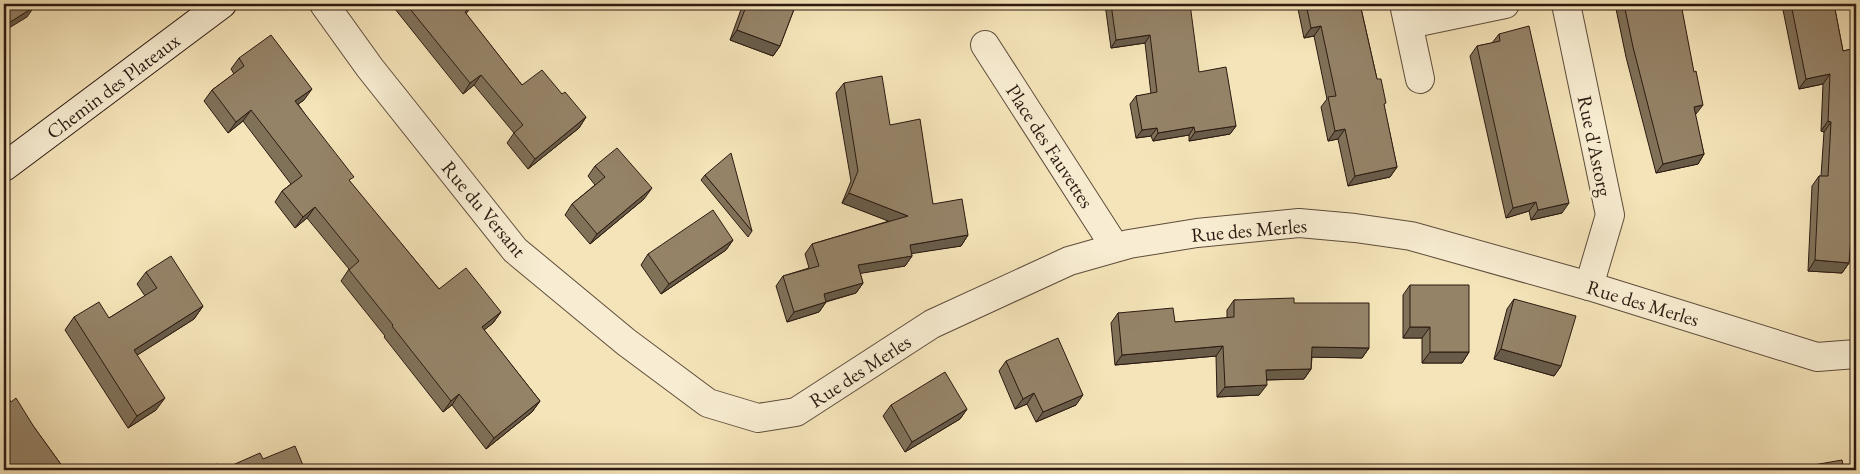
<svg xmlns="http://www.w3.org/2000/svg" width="1860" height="474" font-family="'EB Garamond',serif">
<defs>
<pattern id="water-waves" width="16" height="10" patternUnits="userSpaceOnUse" patternTransform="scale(1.25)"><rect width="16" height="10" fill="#b19f80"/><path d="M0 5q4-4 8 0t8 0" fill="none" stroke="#908167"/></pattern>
</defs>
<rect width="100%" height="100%" fill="#f5e4b9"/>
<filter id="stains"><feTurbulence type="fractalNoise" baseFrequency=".004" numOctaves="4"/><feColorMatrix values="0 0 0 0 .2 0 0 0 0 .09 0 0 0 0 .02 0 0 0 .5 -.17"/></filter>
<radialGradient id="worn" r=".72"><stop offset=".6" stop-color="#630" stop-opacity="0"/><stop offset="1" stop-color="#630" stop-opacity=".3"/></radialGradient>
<path fill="url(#water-waves)" stroke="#7c6a54" d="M1769 465V470H1731V469Z"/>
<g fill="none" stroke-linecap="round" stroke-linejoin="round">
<defs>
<g id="street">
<path d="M324 4 370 68 515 250 626 342 708 403 758 418 796 412 932 324 1069 261 1129 244 1197 233 1299 223 1355 228 1411 236 1589 286 1817 357 1856 354"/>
<path d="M1404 4 1420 79"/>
<path d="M1566 4 1610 215 1589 286"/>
<path d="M1409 24 1505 4"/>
<path d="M985 45 1115 247"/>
</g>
<path id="secondary" d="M4 167 222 4"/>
</defs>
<use href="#street" stroke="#5e4c3b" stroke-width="30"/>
<use href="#secondary" stroke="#2c1a11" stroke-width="30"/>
<use href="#street" stroke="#f8edd2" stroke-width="28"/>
<use href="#secondary" stroke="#f8edd2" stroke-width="28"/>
</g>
<g fill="#807159" stroke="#2c1a11">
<path d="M391 4H468L471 7 466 14 522 85 562 94 586 117 579 128 528 169 507 143 514 133 474 85 463 94Z"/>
<path d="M743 4H796L780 46 773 56 730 40Z"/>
<path d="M1105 4H1146L1199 72 1236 126 1230 134 1189 141V135L1153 141 1151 136 1136 138 1130 104 1136 96 1151 94 1145 43 1111 48Z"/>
<path d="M1297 4H1360L1377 79 1384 106 1397 167 1390 177 1348 186 1338 139 1328 141 1321 107 1327 99 1314 36 1304 38Z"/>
<path d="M1615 4H1681L1696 114 1695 115 1704 154 1698 164 1656 173 1626 57Z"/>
<path d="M1782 4H1834L1843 51 1856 48V238L1850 246 1849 263 1842 273 1808 271 1812 186 1819 176H1821L1824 132 1821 131 1823 84 1799 89 1782 5Z"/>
<path d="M1499 34 1562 213 1531 220 1529 211 1506 218 1470 56 1477 46 1492 43Z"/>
<path d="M239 58 304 100 298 104 350 182 439 289 501 312 493 323 484 330 540 401 532 412 486 449 452 405 443 412 384 337 385 336 341 281 349 269 307 218 295 228 275 202 282 191 291 184 243 121 228 133 204 101 212 90 234 74 231 69Z"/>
<path d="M844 83 890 125 933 204 968 235 961 246 911 253 912 256 905 266 860 273 863 283 856 293 826 302 819 312 787 322 776 286 783 276 809 268 805 254 812 244 889 221 842 203 851 181 836 93Z"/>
<path d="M595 166 644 199 590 244 565 215 572 204 595 185 588 176Z"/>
<path d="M705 175 752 231 748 237 701 180Z"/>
<path d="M733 240 726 250 661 294 641 265 648 254Z"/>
<path d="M146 272 203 306 194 319 137 355 156 410 128 428 65 330 74 317 109 318 145 296 137 284Z"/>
<path d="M1410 285 1469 352 1462 363H1422V338H1403V295Z"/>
<path d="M1514 299 1561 366 1554 376 1494 359 1507 309Z"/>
<path d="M1234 300 1294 303 1369 348 1362 358 1312 357 1311 369 1304 379 1267 380 1259 395 1217 397 1216 356 1115 365 1111 323 1118 313 1175 322 1227 318V310Z"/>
<path d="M1006 361 1076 405 1036 422 1027 404 1015 409 999 371Z"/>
<path d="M4 392 11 402 34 427 65 470H4Z"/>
<path d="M891 405 967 409 960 419 905 452 883 416Z"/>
</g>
<g fill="#685c49" stroke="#2c1a11">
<path d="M34 7 27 17 4 31V26Z"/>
<path d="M1321 26 1314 36 1304 38 1311 28Z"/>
<path d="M737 30 780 46 773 56 730 40Z"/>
<path d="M1150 35 1145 43 1111 48 1116 40Z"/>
<path d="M1830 74 1823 84 1799 89 1806 79Z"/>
<path d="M481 75 474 85 463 94 470 83Z"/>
<path d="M312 89 304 100 287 112 295 101Z"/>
<path d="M1703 105 1696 114 1687 117 1694 107Z"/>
<path d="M251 110 243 121 228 133 236 122Z"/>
<path d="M586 117 579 128 528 169 535 159Z"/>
<path d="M1828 121 1831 122 1824 132 1821 131Z"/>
<path d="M1236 126 1230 134 1189 141 1195 132Z"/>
<path d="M1194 127 1189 135 1153 141 1158 133Z"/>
<path d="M1157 128 1151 136 1136 138 1142 130Z"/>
<path d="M1345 129 1338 139 1328 141 1335 131Z"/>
<path d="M1704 154 1698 164 1656 173 1663 164Z"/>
<path d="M1397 167 1390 177 1348 186 1355 176Z"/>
<path d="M652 188 644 199 590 244 597 234Z"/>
<path d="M849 193 908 216 901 226 842 203Z"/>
<path d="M1536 202 1529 211 1506 218 1513 208Z"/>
<path d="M1569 203 1562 213 1531 220 1538 210Z"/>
<path d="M315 207 307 218 295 228 303 217Z"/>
<path d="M968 235 961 246 903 255 910 245Z"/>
<path d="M1851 237H1856V238L1850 248Z"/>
<path d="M733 240 726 250 661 294 669 284Z"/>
<path d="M912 256 905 266 851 275 858 265Z"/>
<path d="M1815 260 1849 263 1842 273 1808 271Z"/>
<path d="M863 283 856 293 817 304 824 294Z"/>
<path d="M826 302 819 312 787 322 794 312Z"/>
<path d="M203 306 194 319 125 363 134 350Z"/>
<path d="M501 312 493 323 474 338 482 327Z"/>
<path d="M1410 327H1430L1422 338H1403Z"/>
<path d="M1223 346 1216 356 1115 365 1122 355Z"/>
<path d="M1312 347 1369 348 1362 358 1304 357Z"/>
<path d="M1501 349 1561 366 1554 376 1494 359Z"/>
<path d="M1430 352H1469L1462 363H1422Z"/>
<path d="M1311 369 1304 379 1259 380 1266 370Z"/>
<path d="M1267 385 1259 395 1217 397 1225 387Z"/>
<path d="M1034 393 1027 404 1015 409 1023 399Z"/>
<path d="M459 394 452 405 443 412 451 401Z"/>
<path d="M1083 395 1076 405 1036 422 1043 412Z"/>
<path d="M165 398 156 410 128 428 137 416Z"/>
<path d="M540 401 532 412 486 449 494 438Z"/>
<path d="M967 409 960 419 905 452 912 442Z"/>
</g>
<g fill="#958368" stroke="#2c1a11">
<path d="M4 4H32L34 7 4 26Z"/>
<path d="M406 4H468L471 7 465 12 522 85 542 70 562 94 565 92 586 117 535 159 514 133 523 125 481 75 470 83Z"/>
<path d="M747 4H796L780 46 737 30Z"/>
<path d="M1111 4H1190L1199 72 1226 67 1236 126 1195 132 1194 127 1158 133 1157 128 1142 130 1136 96 1157 92 1150 35 1116 40Z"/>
<path d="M1306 4H1360L1377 79H1381L1386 103 1384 104 1397 167 1355 176 1345 129 1335 131 1328 97 1336 96 1321 26 1311 28Z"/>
<path d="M1624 4H1681L1694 72 1696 71 1703 105 1694 107 1704 154 1663 164 1633 47Z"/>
<path d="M1791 4H1834L1843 51 1856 48V237H1851L1849 263 1815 260 1819 176H1828L1831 122 1828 121 1830 74 1806 79Z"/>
<path d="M1529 26 1569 203 1538 210 1536 202 1513 208 1477 46 1500 41 1499 34Z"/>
<path d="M271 35 312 89 295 101 354 177 349 180 439 289 466 268 501 312 482 327 540 401 494 438 459 394 451 401 392 326 393 325 349 270 359 261 315 207 303 217 282 191 302 176 251 110 236 122 212 90 244 66 239 58Z"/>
<path d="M882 76 890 125 920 119 933 204 962 199 968 235 910 245 912 256 858 265 863 283 824 294 826 302 794 312 783 276 819 266 812 244 908 216 849 193 858 171 844 83Z"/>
<path d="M617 148 652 188 597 234 572 204 605 177 595 166Z"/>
<path d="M731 153 752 231 705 175Z"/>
<path d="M713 210 733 240 669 284 648 254Z"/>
<path d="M171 256 203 306 134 350 165 398 137 416 74 317 99 302 109 318 157 288 146 272Z"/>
<path d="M1410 285H1469V352H1430V327H1410Z"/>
<path d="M1294 298V303H1369V348L1312 347 1311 369 1266 370 1267 385 1225 387 1223 346 1122 355 1118 313 1173 308 1175 322 1234 317V300Z"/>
<path d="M1514 299 1576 316 1561 366 1501 349Z"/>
<path d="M1058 338 1083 395 1043 412 1034 393 1023 399 1006 361Z"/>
<path d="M945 372 967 409 912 442 891 405Z"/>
<path d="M4 392 11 402 16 398 34 427 65 470H15L4 455Z"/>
<path d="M295 446 305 470H214L216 464 226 468 260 453 263 459Z"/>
<path d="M1842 460 1844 470H1809L1808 466Z"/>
</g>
<g text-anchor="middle" stroke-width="5" stroke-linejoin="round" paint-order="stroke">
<g font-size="20" fill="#2c1a11" stroke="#f8edd2">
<text transform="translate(113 86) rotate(-37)" y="7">Chemin des Plateaux</text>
<text transform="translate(1050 146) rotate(57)" y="7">Place des Fauvettes</text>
<text transform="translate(1595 146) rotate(78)" y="7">Rue d'Astorg</text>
<text transform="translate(484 209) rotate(50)" y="7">Rue du Versant</text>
<text transform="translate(1249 230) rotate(-5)" y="7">Rue des Merles</text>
<text transform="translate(1643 303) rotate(17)" y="7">Rue des Merles</text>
<text transform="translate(860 371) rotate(-33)" y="7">Rue des Merles</text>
</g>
</g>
<rect width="1860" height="474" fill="none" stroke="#f5e4b9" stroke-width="20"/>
<rect x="5" y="5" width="1850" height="464" fill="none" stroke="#2c1a11" stroke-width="2.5"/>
<rect x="10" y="10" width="1840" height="454" fill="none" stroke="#2c1a11"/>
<rect width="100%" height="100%" filter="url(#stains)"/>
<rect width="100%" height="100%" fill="url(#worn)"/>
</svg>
